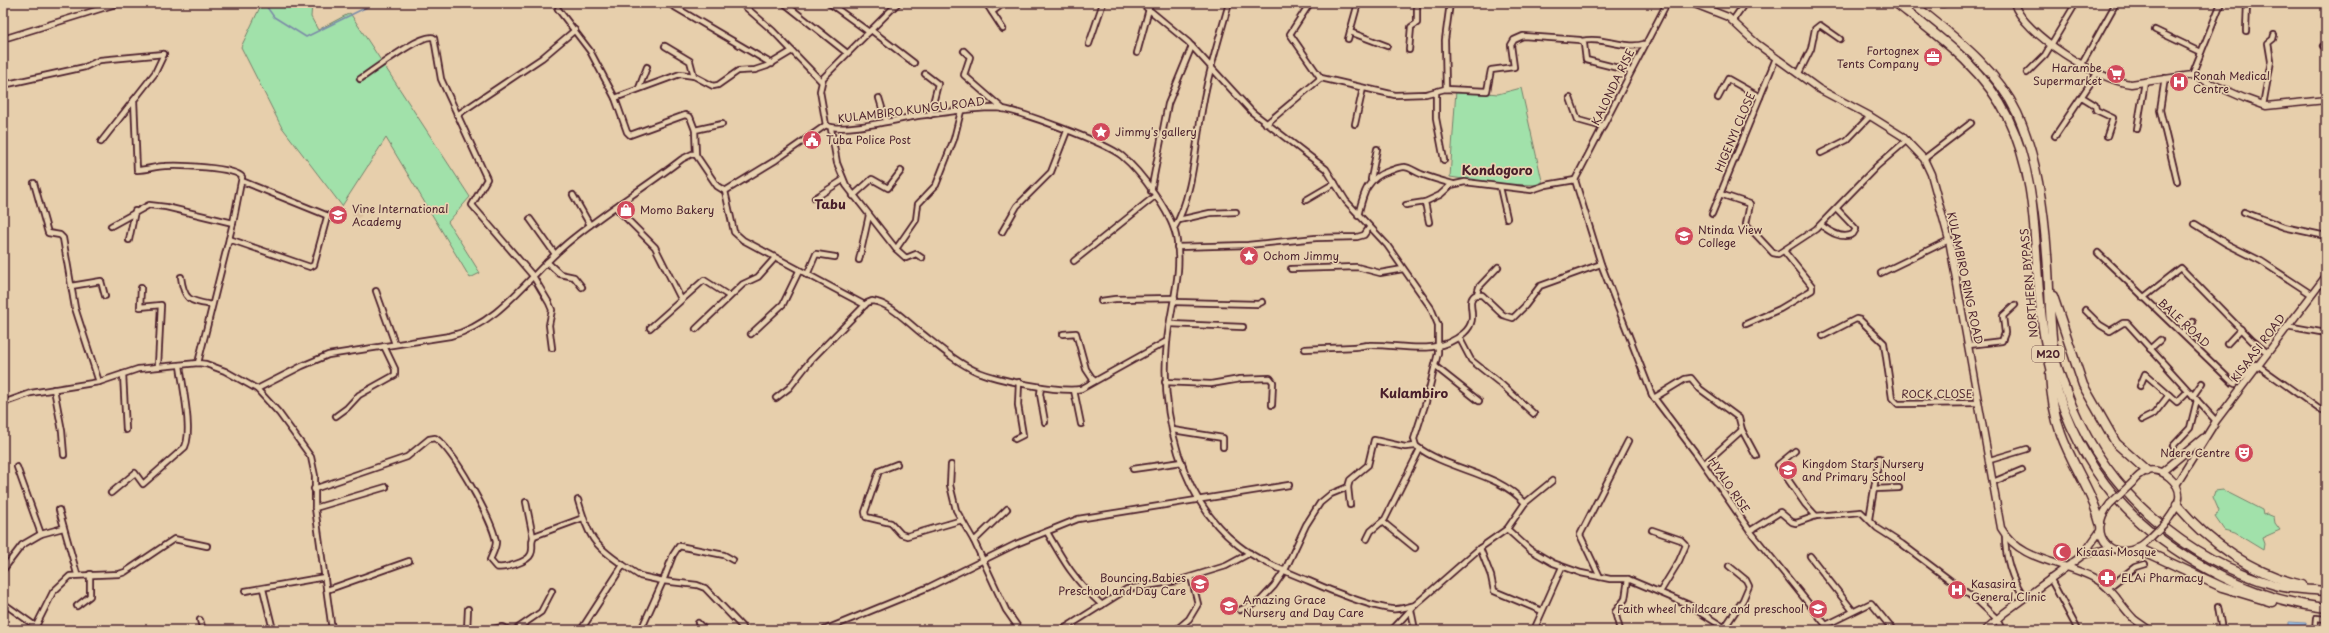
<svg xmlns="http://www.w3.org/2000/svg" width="2329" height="633" font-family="'Playpen Sans',sans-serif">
<rect width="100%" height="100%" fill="#e7cfac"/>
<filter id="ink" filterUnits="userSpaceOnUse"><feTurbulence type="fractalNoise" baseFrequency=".025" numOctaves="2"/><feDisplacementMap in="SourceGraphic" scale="8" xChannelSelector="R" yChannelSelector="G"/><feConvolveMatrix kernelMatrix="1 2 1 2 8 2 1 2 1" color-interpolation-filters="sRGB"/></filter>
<g filter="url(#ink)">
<circle fill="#dbbf9e" cx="357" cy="213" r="5"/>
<g fill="#a1e1aa" stroke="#76806a">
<path d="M262 3H312L311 17 318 30 350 13 470 197 448 222 480 273 470 278 386 138 342 206 281 126 241 47Z"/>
<path d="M1521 88 1543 185 1497 184 1450 177 1456 90 1498 94Z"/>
<path d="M2223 490 2262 510 2263 515 2267 514 2274 517 2275 523 2280 530 2262 538 2264 544 2263 550 2235 533 2224 530 2215 517 2219 511 2213 497 2215 491Z"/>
</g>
<path fill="#9ed3fc" stroke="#7c8ba8" d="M2289 622 2306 623V630H2289Z"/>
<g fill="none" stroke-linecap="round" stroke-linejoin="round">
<path stroke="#7c8ba8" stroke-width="1.5" d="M264 3 274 17 306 37 375 3"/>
<defs>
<g id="street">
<path d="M668 3 772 64"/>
<path d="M741 3 773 31 821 81"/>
<path d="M784 3 847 53"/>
<path d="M829 3 869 32"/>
<path d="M986 3 1003 29"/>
<path d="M1141 3 1188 42 1252 112 1326 169 1346 201 1387 245 1431 308 1438 325V353L1426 402 1414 439 1416 446C1449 471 1496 471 1525 503L1507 529 1480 548 1415 605 1392 630"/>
<path d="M1310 3 1290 34 1317 73 1321 78 1395 95 1426 94 1445 89 1487 91 1491 70 1514 67 1511 45 1514 40 1523 36 1580 40 1584 44 1586 60 1630 71"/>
<path d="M1943 4V3"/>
<path d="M558 9 590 51 615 98 680 74 694 76 713 86 718 85 738 71 755 70 767 66 792 51"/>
<path d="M992 12 1004 3"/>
<path d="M1733 20 1745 3"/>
<path d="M871 30 914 63"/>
<path d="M2155 30 2201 52"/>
<path d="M2246 31 2247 3"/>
<path d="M1350 32 1387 46"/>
<path d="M3 39 119 3"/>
<path d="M1348 39 1358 3"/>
<path d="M1582 41C1602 36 1625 50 1644 44"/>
<path d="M1089 44 1103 3"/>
<path d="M665 46 690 61 694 76"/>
<path d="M2323 46 2326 44"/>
<path d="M1409 50 1411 27 1417 23V3"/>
<path d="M964 51 970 57 964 75 1003 109"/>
<path d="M1137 53 1149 9"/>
<path d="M2082 64 2116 3"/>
<path d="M1799 73 1811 49 1815 29 1820 25 1840 39"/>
<path d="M2027 73 2045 55 2073 8"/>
<path d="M925 74 938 84 930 115"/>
<path d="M2192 75 2221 3"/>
<path d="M2165 78 2160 110 2177 181"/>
<path d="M360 79C371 72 424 31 434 38L441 79 487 179 472 205 533 276 549 303 552 310 549 325 552 348"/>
<path d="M3 85 85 67 100 60 164 54"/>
<path d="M639 88 647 67"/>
<path d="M1446 89 1445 40 1450 3"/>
<path d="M1436 92V118L1444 160"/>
<path d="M2082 97 2095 105 2096 110 2113 118 2107 136"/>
<path d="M615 98 627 132 630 135 685 115 690 117 695 130"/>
<path d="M879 98 886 121"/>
<path d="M1570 98 1578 120 1603 127"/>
<path d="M1718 98 1728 79 1760 97"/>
<path d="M134 100 137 170C147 170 156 166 165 166 178 165 235 167 242 177L233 223 198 363"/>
<path d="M2263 105 2271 61 2268 43 2273 39 2274 35"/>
<path d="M457 115 542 58 575 30"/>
<path d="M1266 124 1321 78"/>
<path d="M1355 124 1363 88"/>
<path d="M826 125C839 134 899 119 917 116 942 113 970 108 996 108 1016 109 1106 143 1122 156 1140 171 1171 212 1176 236 1184 271 1170 308 1167 342 1160 413 1180 499 1238 545 1258 561 1285 571 1309 581 1329 590 1371 607 1392 609 1400 610 1408 607 1415 605"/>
<path d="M826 125 820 91 823 78 898 3"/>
<path d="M831 129 837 163 846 185 896 249 906 258 916 254 922 258"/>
<path d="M2137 129 2145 82"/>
<path d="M2055 136 2098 72"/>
<path d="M101 142 155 73 164 54"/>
<path d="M1821 153 1847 140 1870 116"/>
<path d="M696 155 695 130 722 124"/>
<path d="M1924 159 1971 123"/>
<path d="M1371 179 1377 149"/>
<path d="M1575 180 1601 264 1652 395 1698 456 1750 531 1830 630"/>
<path d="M1575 180 1667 3"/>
<path d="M34 183 48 233 60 235 63 238 75 308 99 382"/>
<path d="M1500 187 1507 218"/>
<path d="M725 191 734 232 743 240 865 305"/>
<path d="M1151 191 1168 104 1192 46"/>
<path d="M1720 194 1750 204 1746 224 1773 253 1778 254 1816 229 1877 166 1907 140"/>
<path d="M573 195 590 225"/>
<path d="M853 196 872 179 888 188 901 171"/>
<path d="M815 198 843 180"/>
<path d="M1306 200 1335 183"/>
<path d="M1406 205 1425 202"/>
<path d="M616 208 655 247 681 299"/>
<path d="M2244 212 2284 227 2326 236"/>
<path d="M1712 214 1776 58"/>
<path d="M1358 216C1363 195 1366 178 1389 171 1393 170 1399 167 1404 167 1410 167 1415 172 1421 174 1431 178 1442 181 1453 184"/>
<path d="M530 219 555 254"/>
<path d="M1179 220 1210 213 1236 212"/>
<path d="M1429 222 1425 202 1440 195 1451 185 1465 182 1531 190 1546 185 1575 180"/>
<path d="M2195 224 2227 244 2261 261 2311 294"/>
<path d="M1821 225C1830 232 1842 240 1853 234L1856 229 1837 209"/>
<path d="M111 226 149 205 166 207 233 223"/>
<path d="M1174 228C1193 198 1196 140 1203 104 1209 69 1220 36 1229 3"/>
<path d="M1002 232 1017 206 1051 172 1067 131"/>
<path d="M229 239 310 267 314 265 327 217 326 215 242 181"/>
<path d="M129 240 135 211"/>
<path d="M1177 247 1248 245 1316 238 1357 237 1364 235 1369 228"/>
<path d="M896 249 916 220 918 204 936 185 954 139 961 111"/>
<path d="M2098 253 2233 383 2235 384 2256 364 2319 409 2326 411"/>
<path d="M859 260 869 215"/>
<path d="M1074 261 1155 196"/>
<path d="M547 262 560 274 574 277 582 287"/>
<path d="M1291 269 1357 267 1380 273 1403 269"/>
<path d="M1881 273 1949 240"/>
<path d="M807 275 816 254 835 257"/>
<path d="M181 277C184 301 190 301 212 305"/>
<path d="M71 286 101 281 105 296"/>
<path d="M141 288 140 307 161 305 158 366"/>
<path d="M376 291 395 344"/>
<path d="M1477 294 1479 287 1498 267"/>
<path d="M2143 298 2181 268 2252 341 2268 353"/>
<path d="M1101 301 1115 299 1175 298"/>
<path d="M1174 302 1258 304 1262 302"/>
<path d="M2085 310 2100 325 2110 331 2123 323H2127L2216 421"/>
<path d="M1170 324 1243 327"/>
<path d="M1746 324 1780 309 1812 290V286L1784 251"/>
<path d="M2287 326 2326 333"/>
<path d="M650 328 704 280 729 296"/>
<path d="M696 329 743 284 758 277 774 259"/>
<path d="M2182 333 2193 322"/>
<path d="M751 334 783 304 799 271"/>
<path d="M1063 334 1076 333 1086 369 1094 381"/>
<path d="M1823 336 1856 319 1860 320 1884 343 1892 398 1898 404 1979 403"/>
<path d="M1459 337 1471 360 1501 384 1534 414"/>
<path d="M2227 344 2241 329"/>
<path d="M1969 345 2002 341 2005 333 2003 316 2015 305"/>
<path d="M1305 349C1321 348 1337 348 1354 347 1359 347 1364 345 1369 345 1401 344 1437 357 1464 333 1481 318 1464 303 1475 295H1482L1503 315 1513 318 1525 306 1540 286 1601 264"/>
<path d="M2150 349 2160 340"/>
<path d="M1436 367 1479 401"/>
<path d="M123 374 126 430"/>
<path d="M1165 382 1211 384 1240 379 1270 378 1273 382 1272 405"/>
<path d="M2140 386 2145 374 2177 402 2188 391"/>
<path d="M1041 387 1040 394 1045 422"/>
<path d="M54 389 62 431 64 455"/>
<path d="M257 389 302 366 328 355 450 336C501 324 532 271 571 240 606 211 646 187 682 159L692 154 696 155 717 186 725 191 776 160 826 125"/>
<path d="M1074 390 1081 424"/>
<path d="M2193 396 2202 383"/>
<path d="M776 398 789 388 811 360 867 303 872 301C890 303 907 322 920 332 938 346 957 363 978 372 998 380 1061 393 1081 389L1167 341"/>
<path d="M1654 398 1685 379 1691 378 1700 389 1739 418 1742 430 1756 456"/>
<path d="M3 403 31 393 99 382 138 369 198 363 206 364 225 371 257 389 279 413 311 457 315 476V508L332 630"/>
<path d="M336 416 347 408 359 395 395 375V369L384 346"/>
<path d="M2142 420 2154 414 2169 395"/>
<path d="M1173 430 1223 438V447"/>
<path d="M1015 439 1023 435 1018 405 1019 382"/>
<path d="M2173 446 2190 428 2197 400"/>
<path d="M1795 451 1778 465 1805 504 1816 516"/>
<path d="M1990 460 2027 449"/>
<path d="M897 464 879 471 865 512 866 517 891 523 901 534 907 536 962 520"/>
<path d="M1704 464 1742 430"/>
<path d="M951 465 950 485 956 510 974 541 1006 610 1020 630"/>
<path d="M1133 469 1182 462"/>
<path d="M1993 482 2022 470"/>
<path d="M314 489 407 457 429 439 435 438C453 449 493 521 496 542 496 548 492 555 490 560L496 567C504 569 528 562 531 554 534 548 530 541 534 536L583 518"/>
<path d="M1874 489 1879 458"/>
<path d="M111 493 135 473 143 484 185 447C193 431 182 384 180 365"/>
<path d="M578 500C589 537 592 544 623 565L581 630"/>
<path d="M526 502 533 537"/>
<path d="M1525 503 1552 481"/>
<path d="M1350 505 1348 487 1350 480 1368 465 1374 440 1405 447 1416 446"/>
<path d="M315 508 386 487"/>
<path d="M59 510 77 574"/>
<path d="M1869 519 1874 489 1899 488"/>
<path d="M1383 522 1415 548"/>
<path d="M1507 529 1529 549 1553 563 1581 573 1610 579H1628L1687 604 1728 630"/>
<path d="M1652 530 1681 540 1686 545 1679 561 1660 592"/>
<path d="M1750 531 1780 512 1792 522 1796 523 1816 516 1861 512 1877 528 1902 544 1979 602 1997 619 2002 630"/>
<path d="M1047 532C1064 562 1075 581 1102 605"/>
<path d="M41 534 63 528"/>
<path d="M2005 535C2005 556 2011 580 2025 597"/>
<path d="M1367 539 1371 531 1385 519 1420 449"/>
<path d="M974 541 1007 509"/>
<path d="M1480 548 1491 576 1494 591 1542 611"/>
<path d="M1810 556 1853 611"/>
<path d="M623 565 640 576 663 581 673 555 679 546 724 555 733 560"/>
<path d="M3 570 22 545 41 534 17 467"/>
<path d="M1600 577 1580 535 1628 441"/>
<path d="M2050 578 2078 630"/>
<path d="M2108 588 2135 567 2145 564"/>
<path d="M263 589 273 630"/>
<path d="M327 590 409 561"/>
<path d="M245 591 325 577"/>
<path d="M3 603 41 630"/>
<path d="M77 606 90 596V574"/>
<path d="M2218 607 2222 630"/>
<path d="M1240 610 1260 601 1274 586 1285 570 1306 525 1320 503 1331 494 1348 487"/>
<path d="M1411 610 1415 630"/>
<path d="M200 620 203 630"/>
<path d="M698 623 705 630"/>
<path d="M1826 625 1871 603 1893 630"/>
<path d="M36 626 53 592 70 576 119 574 125 572 174 539 207 546"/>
<path d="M1725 627 1743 600 1749 586 1746 580 1729 566"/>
<path d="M467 630 468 609"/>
<path d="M488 630 502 627 509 630"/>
<path d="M515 630 541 612 552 591"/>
<path d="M641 630 663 581 697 585 705 588 745 630"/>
<path d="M824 630 929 587 1016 544 1078 519 1289 485"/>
<path d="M1062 630 1127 589 1177 581 1226 566 1250 553"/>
<path d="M1176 630 1189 619 1198 604 1191 577"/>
<path d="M1534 630 1562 567"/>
<path d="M1620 630 1615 612 1625 599 1628 579"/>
<path d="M2315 630 2316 618 2326 619"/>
</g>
<g id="secondary">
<path d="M1692 3 1728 17 1757 44 1819 89 1870 116 1902 136 1924 159 1931 174 1949 240 2001 528C2021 563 2063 560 2096 579 2112 588 2121 606 2134 619 2139 623 2144 626 2149 630"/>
<path d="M2014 3C2023 34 2100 81 2131 84L2192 75 2244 98 2266 106 2326 100"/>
<path d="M2162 472 2203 438"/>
<path d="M2132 483C2136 478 2141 473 2147 471 2162 467 2181 483 2179 498 2178 507 2172 514 2167 521"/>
<path d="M2176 485 2216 421 2326 276"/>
<path d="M2110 504C2083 536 2117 569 2148 540"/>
<path d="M2083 555 2110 548"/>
<path d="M1985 630 2004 613 2083 555 2100 531"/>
</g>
<g id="highway">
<path d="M1896 3C1938 36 1984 68 2008 118 2043 190 2031 264 2045 340 2053 386 2070 432 2096 471 2143 543 2241 599 2326 608"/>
<path d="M1912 3C1951 35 1995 66 2017 113 2036 154 2044 211 2047 255 2050 288 2049 321 2054 354 2058 372 2065 389 2072 406 2109 493 2184 559 2275 585 2291 590 2310 589 2326 591"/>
<path d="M2053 296 2083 385 2116 443 2147 471"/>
<path d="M2050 374C2051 394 2054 415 2061 434 2072 465 2092 491 2100 523"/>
<path d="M2177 505C2209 543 2253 574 2302 585"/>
<path d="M2138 548 2222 587 2272 602"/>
</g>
</defs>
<use href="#street" stroke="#4a1f2b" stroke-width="8"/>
<use href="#secondary" stroke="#4a1f2b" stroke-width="9"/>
<use href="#highway" stroke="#4a1f2b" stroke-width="11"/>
<use href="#street" stroke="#e8d2b1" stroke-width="4.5"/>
<use href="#secondary" stroke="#e8d2b1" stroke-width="6"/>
<use href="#highway" stroke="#e8d2b1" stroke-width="8"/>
<defs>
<g id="secondary-bridge">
<path d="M2110 504 2132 483"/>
<path d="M2148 540 2167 521"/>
</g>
</defs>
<use href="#secondary-bridge" stroke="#4a1f2b" stroke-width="9" stroke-linecap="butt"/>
<use href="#secondary-bridge" stroke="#e8d2b1" stroke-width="6"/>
</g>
</g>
<defs>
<symbol id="office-disc" viewBox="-11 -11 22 22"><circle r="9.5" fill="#d1495b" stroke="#e8d2b1"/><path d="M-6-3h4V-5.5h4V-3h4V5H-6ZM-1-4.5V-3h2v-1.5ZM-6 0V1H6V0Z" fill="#fff"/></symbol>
<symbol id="supermarket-disc" viewBox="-11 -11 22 22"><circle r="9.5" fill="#d1495b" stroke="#e8d2b1"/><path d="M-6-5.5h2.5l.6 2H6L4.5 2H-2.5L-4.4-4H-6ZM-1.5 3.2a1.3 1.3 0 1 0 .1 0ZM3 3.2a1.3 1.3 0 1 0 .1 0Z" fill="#fff"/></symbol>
<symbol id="hospital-disc" viewBox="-11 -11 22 22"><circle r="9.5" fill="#d1495b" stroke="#e8d2b1"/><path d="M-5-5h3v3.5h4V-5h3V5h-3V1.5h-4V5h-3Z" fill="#fff"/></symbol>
<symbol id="sight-disc" viewBox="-11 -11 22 22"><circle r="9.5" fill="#d1495b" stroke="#e8d2b1"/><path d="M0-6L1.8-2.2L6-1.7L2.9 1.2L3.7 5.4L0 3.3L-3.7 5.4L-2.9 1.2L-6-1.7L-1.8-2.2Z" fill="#fff"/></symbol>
<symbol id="civic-disc" viewBox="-11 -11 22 22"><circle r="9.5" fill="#d1495b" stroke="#e8d2b1"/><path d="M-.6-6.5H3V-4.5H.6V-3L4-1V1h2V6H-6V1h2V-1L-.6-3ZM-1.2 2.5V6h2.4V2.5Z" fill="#fff"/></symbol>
<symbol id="shop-disc" viewBox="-11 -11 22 22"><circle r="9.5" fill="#d1495b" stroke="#e8d2b1"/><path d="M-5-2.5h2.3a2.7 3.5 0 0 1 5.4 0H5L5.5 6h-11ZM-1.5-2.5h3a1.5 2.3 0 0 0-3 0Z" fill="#fff"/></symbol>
<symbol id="school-disc" viewBox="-11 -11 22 22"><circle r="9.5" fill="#d1495b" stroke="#e8d2b1"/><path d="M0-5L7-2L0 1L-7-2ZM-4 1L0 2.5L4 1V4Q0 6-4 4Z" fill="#fff"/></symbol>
<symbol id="theatre-disc" viewBox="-11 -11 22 22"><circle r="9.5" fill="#d1495b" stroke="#e8d2b1"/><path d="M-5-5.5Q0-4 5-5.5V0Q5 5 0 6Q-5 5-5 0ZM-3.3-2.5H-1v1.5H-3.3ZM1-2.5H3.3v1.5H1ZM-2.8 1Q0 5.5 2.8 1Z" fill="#fff"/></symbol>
<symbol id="mosque-disc" viewBox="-11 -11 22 22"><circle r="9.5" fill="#d1495b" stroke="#e8d2b1"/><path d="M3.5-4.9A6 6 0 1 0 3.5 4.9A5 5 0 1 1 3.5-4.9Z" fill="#fff"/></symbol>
<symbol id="pharmacy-disc" viewBox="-11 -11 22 22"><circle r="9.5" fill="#d1495b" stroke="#e8d2b1"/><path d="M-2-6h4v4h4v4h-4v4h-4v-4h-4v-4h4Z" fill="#fff"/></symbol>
</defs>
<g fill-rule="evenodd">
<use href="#office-disc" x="1922" y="46" width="22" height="22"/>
<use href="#supermarket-disc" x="2105" y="63" width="22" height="22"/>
<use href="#hospital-disc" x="2168" y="71" width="22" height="22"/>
<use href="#sight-disc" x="1090" y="121" width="22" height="22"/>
<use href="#civic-disc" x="801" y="129" width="22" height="22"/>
<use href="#shop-disc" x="615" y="199" width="22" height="22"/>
<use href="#school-disc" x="327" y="204" width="22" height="22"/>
<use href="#school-disc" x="1673" y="225" width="22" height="22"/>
<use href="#sight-disc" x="1238" y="245" width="22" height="22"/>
<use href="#theatre-disc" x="2233" y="442" width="22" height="22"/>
<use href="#school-disc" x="1777" y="459" width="22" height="22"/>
<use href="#mosque-disc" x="2051" y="541" width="22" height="22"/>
<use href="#pharmacy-disc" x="2096" y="567" width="22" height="22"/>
<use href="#school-disc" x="1189" y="573" width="22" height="22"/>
<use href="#hospital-disc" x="1946" y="579" width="22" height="22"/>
<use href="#school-disc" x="1218" y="595" width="22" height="22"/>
<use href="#school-disc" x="1807" y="598" width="22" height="22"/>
</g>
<g text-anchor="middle" stroke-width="3.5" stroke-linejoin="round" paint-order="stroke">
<rect fill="#e8d2b1" stroke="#795553" stroke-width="1" x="2032" y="346" width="32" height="16" rx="3"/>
<g font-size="10" font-weight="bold" fill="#4a1f2b">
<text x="2048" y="358">M20</text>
</g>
<g font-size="11" fill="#4a1f2b" stroke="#e8d2b1" text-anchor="start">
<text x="1919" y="55" text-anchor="end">Fortognex<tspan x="1919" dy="13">Tents Company</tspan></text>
<text x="2102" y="72" text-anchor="end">Harambe<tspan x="2102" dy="13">Supermarket</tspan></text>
<text x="2193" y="80">Ronah Medical<tspan x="2193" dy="13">Centre</tspan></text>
<text x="1115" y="136">Jimmy's gallery</text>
<text x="826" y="144">Tuba Police Post</text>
<text x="352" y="213">Vine International<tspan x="352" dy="13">Academy</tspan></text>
<text x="640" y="214">Momo Bakery</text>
<text x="1698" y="234">Ntinda View<tspan x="1698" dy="13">College</tspan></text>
<text x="1263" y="260">Ochom Jimmy</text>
<text x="2230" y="457" text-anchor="end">Ndere Centre</text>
<text x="1802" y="468">Kingdom Stars Nursery<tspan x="1802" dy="13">and Primary School</tspan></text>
<text x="2076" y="556">Kisaasi Mosque</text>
<text x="1186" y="582" text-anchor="end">Bouncing Babies<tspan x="1186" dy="13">Preschool and Day Care</tspan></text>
<text x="2121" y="582">ELAi Pharmacy</text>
<text x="1971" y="588">Kasasira<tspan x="1971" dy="13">General Clinic</tspan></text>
<text x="1243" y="604">Amazing Grace<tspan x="1243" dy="13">Nursery and Day Care</tspan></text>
<text x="1804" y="613" text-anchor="end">Faith wheel childcare and preschool</text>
</g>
<g font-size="11" fill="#4a1f2b" stroke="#e8d2b1">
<text transform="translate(1613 87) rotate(-64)" y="4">KALONDA RISE</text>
<text transform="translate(911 110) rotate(-7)" y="4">KULAMBIRO KUNGU ROAD</text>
<text transform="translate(1735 132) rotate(-67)" y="4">HIGENYI CLOSE</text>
<text transform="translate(1965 278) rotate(78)" y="4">KULAMBIRO RING ROAD</text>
<text transform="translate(2029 283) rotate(-95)" y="4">NORTHERN BYPASS</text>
<text transform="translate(2184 323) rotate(43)" y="4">BALE ROAD</text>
<text transform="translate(2258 348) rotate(-53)" y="4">KISAASI ROAD</text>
<text x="1937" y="398">ROCK CLOSE</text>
<text transform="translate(1729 485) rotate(56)" y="4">HYALO RISE</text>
</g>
<g font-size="13" font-weight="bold" fill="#4a1f2b" stroke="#e8d2b1">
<text x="1497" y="175">Kondogoro</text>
<text x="830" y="209">Tabu</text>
<text x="1414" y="398">Kulambiro</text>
</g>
</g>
<rect width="2329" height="633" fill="none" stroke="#e8d2b1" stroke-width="16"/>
<rect x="8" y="8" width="2313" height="617" fill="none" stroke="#4a1f2b" stroke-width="1.5" filter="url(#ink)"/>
</svg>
